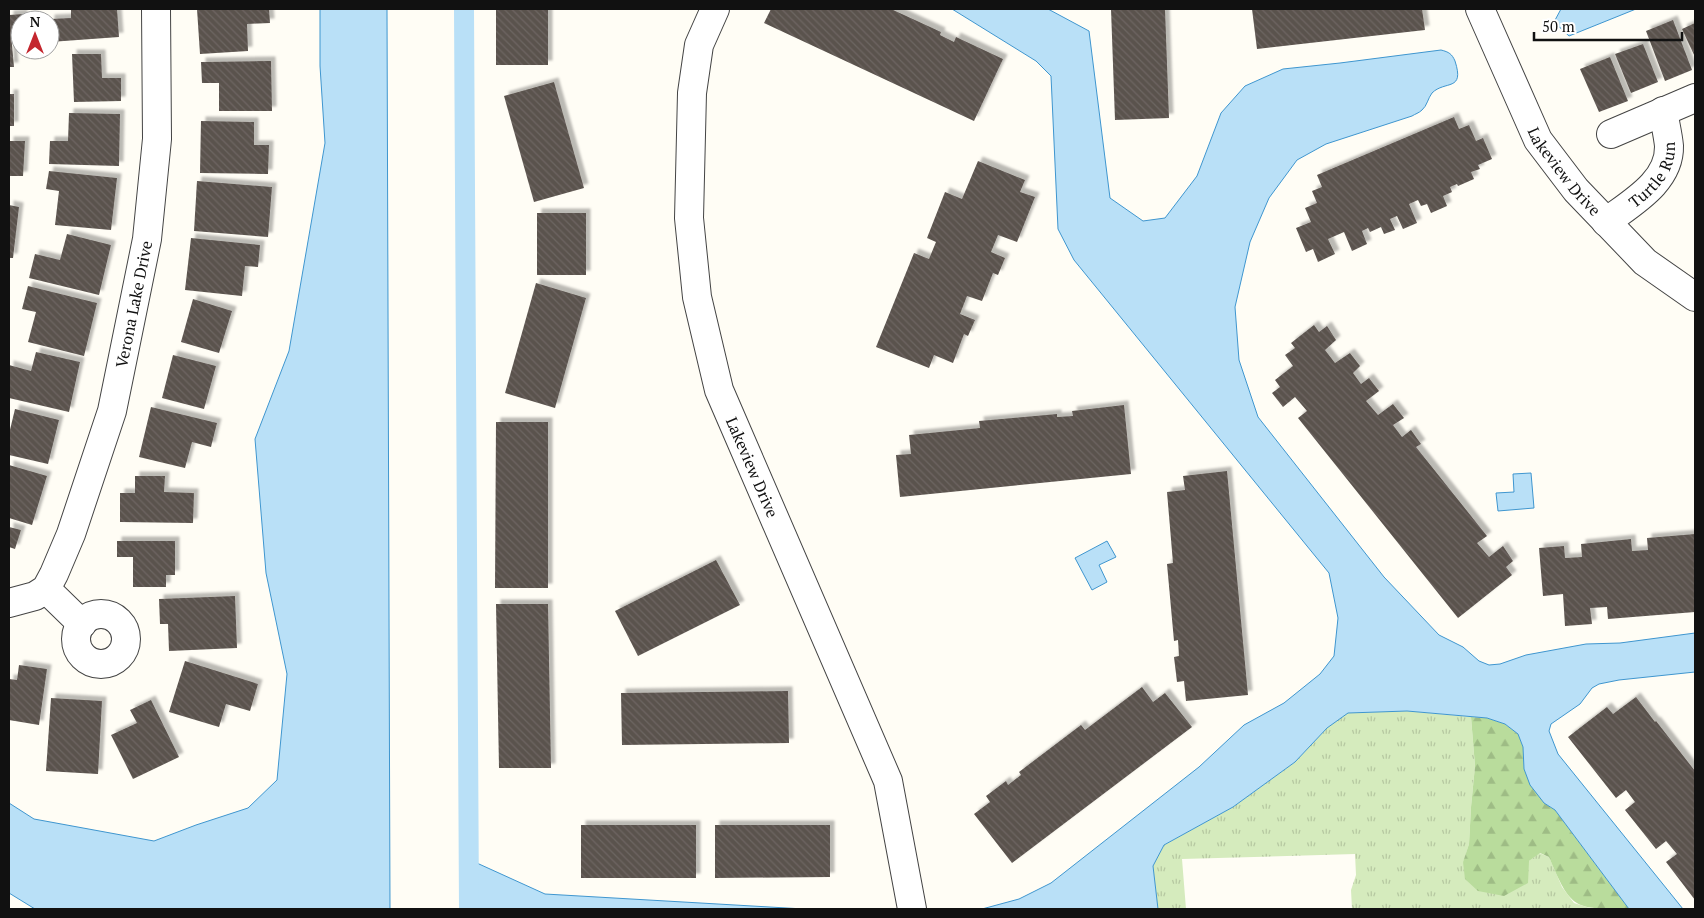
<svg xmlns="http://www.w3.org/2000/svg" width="1704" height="918" font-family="'PT Serif',serif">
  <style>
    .grass { fill: url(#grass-tufts) }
    .forest { fill: url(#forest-firs) }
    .water { fill: #b9e0f7; stroke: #3f96cf }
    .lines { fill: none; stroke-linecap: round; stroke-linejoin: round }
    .canal { stroke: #b9e0f7; stroke-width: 20 }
    .building { fill: url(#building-back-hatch); filter: url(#shadow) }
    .minor-casing { stroke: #444; stroke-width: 30 }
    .minor { stroke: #fff; stroke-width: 28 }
    .labels { text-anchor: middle; stroke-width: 5; stroke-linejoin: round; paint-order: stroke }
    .street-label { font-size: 16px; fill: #111; stroke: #fff }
  </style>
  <defs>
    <pattern id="grass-tufts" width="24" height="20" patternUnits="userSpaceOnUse" patternTransform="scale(1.25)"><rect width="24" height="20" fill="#d5ebbd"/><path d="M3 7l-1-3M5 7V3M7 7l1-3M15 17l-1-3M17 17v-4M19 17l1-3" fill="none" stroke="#b6c8a1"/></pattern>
    <pattern id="forest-firs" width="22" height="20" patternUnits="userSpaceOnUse" patternTransform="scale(1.25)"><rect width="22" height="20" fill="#b9dc9c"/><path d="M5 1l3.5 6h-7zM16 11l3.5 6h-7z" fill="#9ebc85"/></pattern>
    <pattern id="building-back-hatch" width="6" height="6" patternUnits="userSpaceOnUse" patternTransform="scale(1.25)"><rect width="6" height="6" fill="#5a524d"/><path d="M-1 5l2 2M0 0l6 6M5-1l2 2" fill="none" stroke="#6d6662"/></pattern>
    <filter id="shadow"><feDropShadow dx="4.5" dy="-4.5" stdDeviation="1" flood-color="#0004"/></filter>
  </defs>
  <rect width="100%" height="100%" fill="#fffdf5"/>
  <!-- grass -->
  <polygon class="grass" points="1407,711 1471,717 1475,766 1471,807 1469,844 1463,863 1529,861 1539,853 1549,857 1562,887 1574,903 1593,909 1352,909 1351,890 1356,875 1355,854 1182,859 1186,909 1158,909 1153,866 1164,845 1233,807 1295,762 1327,728 1347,713"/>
  <!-- forest -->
  <path class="forest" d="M 1471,717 L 1487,718 L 1505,724 L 1518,734 L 1523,747 L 1524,769 L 1544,803 L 1555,810 L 1629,909 C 1573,909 1571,909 1549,857 L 1540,853 L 1529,861 L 1528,883 L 1504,896 L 1478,891 L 1465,879 L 1463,862 L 1469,844 L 1471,807 L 1475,766 Z"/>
  <!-- water -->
  <g class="water">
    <polygon points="320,9 387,9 390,909 35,909 9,893 9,803 34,819 154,841 196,825 248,808 277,780 287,674 266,573 255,439 289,351 325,143 320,66"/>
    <path d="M 952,9 L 1048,9 L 1089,31 L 1110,198 L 1143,221 L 1165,218 L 1197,176 L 1221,113 L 1245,86 L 1283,69 L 1340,63 L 1441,50 C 1449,52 1452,54 1455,61 C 1465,92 1445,80 1432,93 C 1428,98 1427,106 1422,110 C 1419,113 1415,114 1412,116 L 1326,144 L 1297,160 L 1269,198 L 1250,242 L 1235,307 L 1239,360 L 1258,417 L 1384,577 L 1439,635 L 1463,647 L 1479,661 L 1489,665 L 1500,664 L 1526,655 L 1586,644 L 1620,643 L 1695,633 L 1695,672 L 1619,680 L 1599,684 L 1592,688 L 1580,704 L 1551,724 L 1549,731 L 1558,754 L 1683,909 L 1629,909 L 1555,810 L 1544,803 L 1530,785 L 1524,769 L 1523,747 L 1518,734 L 1505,724 L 1487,718 L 1407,711 L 1348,713 L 1327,728 L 1295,762 L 1233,807 L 1164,845 L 1153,866 L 1158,909 L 982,909 L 1019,899 L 1051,883 L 1199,767 L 1244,725 L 1284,703 L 1320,674 L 1334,656 L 1338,618 L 1329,573 L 1074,260 L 1058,229 L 1051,76 L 1036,61 Z"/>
    <polygon points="1561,9 1636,9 1569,36 1554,22"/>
    <polygon points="1531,473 1534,508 1498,511 1496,493 1514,492 1513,474"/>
    <polygon points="1107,541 1116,557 1099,565 1107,582 1092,590 1075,558"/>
    <polygon points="468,859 545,894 804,909 469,909"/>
  </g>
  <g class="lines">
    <!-- canal -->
    <polyline class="canal" points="464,9 469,909"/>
  </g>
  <!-- building -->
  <g class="building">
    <polygon points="71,9 117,9 119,37 50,42 50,19 71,18"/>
    <polygon points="197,9 269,9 270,23 247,24 248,51 200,54"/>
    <rect x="496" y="9" width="52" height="56"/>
    <polygon points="771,9 891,9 941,32 940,35 954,42 956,37 1003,59 974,121 764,23"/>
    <polygon points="1111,9 1165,9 1169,118 1115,120"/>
    <polygon points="1252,9 1422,9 1425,30 1257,49"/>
    <polygon points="23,14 23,20 20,20 20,34 11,34 14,67 9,67 9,15"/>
    <polygon points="1673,20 1692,70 1665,81 1646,31"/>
    <polygon points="1695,23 1695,57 1682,29"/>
    <polygon points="1643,44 1658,82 1631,93 1615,54"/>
    <polygon points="72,54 101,54 102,78 121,78 121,101 74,102"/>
    <polygon points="1610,57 1628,101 1599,112 1580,69"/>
    <polygon points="271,61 272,111 219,111 219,83 202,83 201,62"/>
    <polygon points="554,82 584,188 534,202 504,96"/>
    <rect x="9" y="94" width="5" height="32"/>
    <polygon points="69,113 120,114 119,166 49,164 50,141 68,141"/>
    <polygon points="1454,117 1459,129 1469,125 1476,141 1483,138 1492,159 1478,165 1480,169 1471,172 1474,179 1458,186 1457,184 1450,187 1452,192 1443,196 1447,206 1431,213 1427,204 1421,206 1418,200 1409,204 1417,223 1403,229 1397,216 1390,219 1395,230 1384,234 1381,227 1370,232 1368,228 1362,231 1367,244 1352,251 1344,232 1328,239 1335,254 1318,262 1313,249 1306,252 1296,228 1311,222 1305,208 1317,203 1312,191 1322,187 1317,175"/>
    <polygon points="201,121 254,122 254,145 269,145 268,174 200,173"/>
    <polygon points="9,141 25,141 23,176 9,176"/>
    <polygon points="978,161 1025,180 1020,192 1035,197 1017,242 998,235 991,252 1005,258 998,275 993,273 982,301 967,296 960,314 975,320 968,336 964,334 953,363 934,355 929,368 876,347 914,253 929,259 936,242 927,238 945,192 962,199"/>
    <polygon points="49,171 117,178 111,230 55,225 59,191 46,189"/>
    <polygon points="197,181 272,187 268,237 194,231"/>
    <polygon points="9,205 19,207 13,258 9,258"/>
    <rect x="537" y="213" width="49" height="62"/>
    <polygon points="67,234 111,245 99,295 29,278 35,254 60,260"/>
    <polygon points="191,238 260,245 258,267 245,266 242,296 185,290"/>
    <polygon points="536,283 586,298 555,408 505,393"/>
    <polygon points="28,286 97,303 84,356 28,342 36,312 22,309"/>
    <polygon points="193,299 232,311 219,353 181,342"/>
    <polygon points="1314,325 1319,332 1327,326 1336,340 1325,350 1335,363 1350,353 1360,366 1353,373 1361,384 1369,378 1379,391 1366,401 1378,415 1393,404 1404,418 1393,425 1402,437 1411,430 1421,444 1416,447 1487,536 1477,543 1489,557 1503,546 1513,561 1506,567 1512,575 1458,618 1298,418 1307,411 1295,397 1283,407 1272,393 1280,387 1275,380 1293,366 1285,355 1295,348 1291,343"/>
    <polygon points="36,352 80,362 69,412 9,398 9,365 31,371"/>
    <polygon points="173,355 216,366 204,409 162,398"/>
    <polygon points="1124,405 1131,474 900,497 896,455 911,454 909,435 980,428 979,421 1057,414 1057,417 1073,416 1072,411"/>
    <polygon points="151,407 217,423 211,447 192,442 185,468 139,457"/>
    <polygon points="15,409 59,420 48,464 9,455 9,434"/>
    <polygon points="496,422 548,422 548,588 495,588"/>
    <polygon points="9,465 47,476 32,525 9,518"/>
    <polygon points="1227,471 1248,695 1186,701 1184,681 1177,682 1174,657 1179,656 1178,640 1174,641 1167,564 1173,563 1167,492 1185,490 1183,476"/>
    <polygon points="135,476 165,476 164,492 194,493 193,523 120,522 120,493 135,493"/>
    <polygon points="9,527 21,530 15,549 9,547"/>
    <polygon points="1695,534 1695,612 1608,619 1607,607 1590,608 1592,624 1565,626 1563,594 1543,596 1539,548 1564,546 1565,558 1582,557 1581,544 1631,539 1632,551 1648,550 1647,538"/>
    <polygon points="117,541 175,541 175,575 166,575 166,587 133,587 133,557 117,557"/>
    <polygon points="716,560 740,605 638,656 615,611"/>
    <polygon points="235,596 237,648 169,651 168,624 160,624 159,599"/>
    <polygon points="496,604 548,604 551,768 499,768"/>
    <polygon points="185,661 258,684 250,711 226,704 219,727 169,712"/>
    <polygon points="19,665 47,669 39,725 9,720 9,679 17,680"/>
    <polygon points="1142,687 1153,702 1165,693 1192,727 1012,863 974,814 990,802 986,796 1006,781 1008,785 1021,775 1019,772 1081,725 1085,730"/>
    <polygon points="788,691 789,743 622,745 621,693"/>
    <polygon points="1636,697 1655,722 1656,721 1695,771 1695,900 1666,862 1677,854 1666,841 1656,849 1625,810 1635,802 1626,790 1616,798 1568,737 1607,707 1613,714"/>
    <polygon points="51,698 102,701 98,774 46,771"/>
    <polygon points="151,700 179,757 133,779 111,735 137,723 130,710"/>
    <rect x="581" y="825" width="115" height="53"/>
    <polygon points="715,825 830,825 830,877 715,878"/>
  </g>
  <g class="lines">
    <!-- minor casing -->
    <g class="minor-casing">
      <g id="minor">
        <path id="s1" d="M 715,9 L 699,45 L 692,93 L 689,218 L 697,297 L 719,390 L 888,781 L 912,909"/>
        <path id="s2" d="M 1480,9 L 1538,140 L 1576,190 L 1645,262 L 1695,297"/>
        <polyline points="1611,134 1695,98"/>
        <path id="s3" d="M 1606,222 C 1631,203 1670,182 1669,146 C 1668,135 1665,123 1663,111"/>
        <polyline points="46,589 82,624"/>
        <path id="s4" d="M 9,603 L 35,596 L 46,589 L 54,574 L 71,534 L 112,411 L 147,239 L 157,139 L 156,9"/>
        <circle cx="101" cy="639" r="25"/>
      </g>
    </g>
    <!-- minor -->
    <use href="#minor" class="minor"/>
  </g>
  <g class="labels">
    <!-- street labels -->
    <g class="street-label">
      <text dy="6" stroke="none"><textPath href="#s2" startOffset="184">Lakeview Drive</textPath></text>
      <text dy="6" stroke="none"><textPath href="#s3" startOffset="69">Turtle Run</textPath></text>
      <text dy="6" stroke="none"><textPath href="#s4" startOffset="339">Verona Lake Drive</textPath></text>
      <text dy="6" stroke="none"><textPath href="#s1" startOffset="472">Lakeview Drive</textPath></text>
    </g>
  </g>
  <!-- border -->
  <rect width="1704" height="918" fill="none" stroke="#111111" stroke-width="20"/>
  <!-- north arrow -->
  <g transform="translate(35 35)"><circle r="24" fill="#ffffff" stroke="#a0a0a0"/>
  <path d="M0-4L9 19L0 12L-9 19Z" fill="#c4262e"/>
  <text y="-8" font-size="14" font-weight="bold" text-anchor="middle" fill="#111111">N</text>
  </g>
  <!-- scale -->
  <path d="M1534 32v8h148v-8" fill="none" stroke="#111111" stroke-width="2.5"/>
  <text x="1542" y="32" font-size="15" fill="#111111" stroke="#ffffff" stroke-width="4" paint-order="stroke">50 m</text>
</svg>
